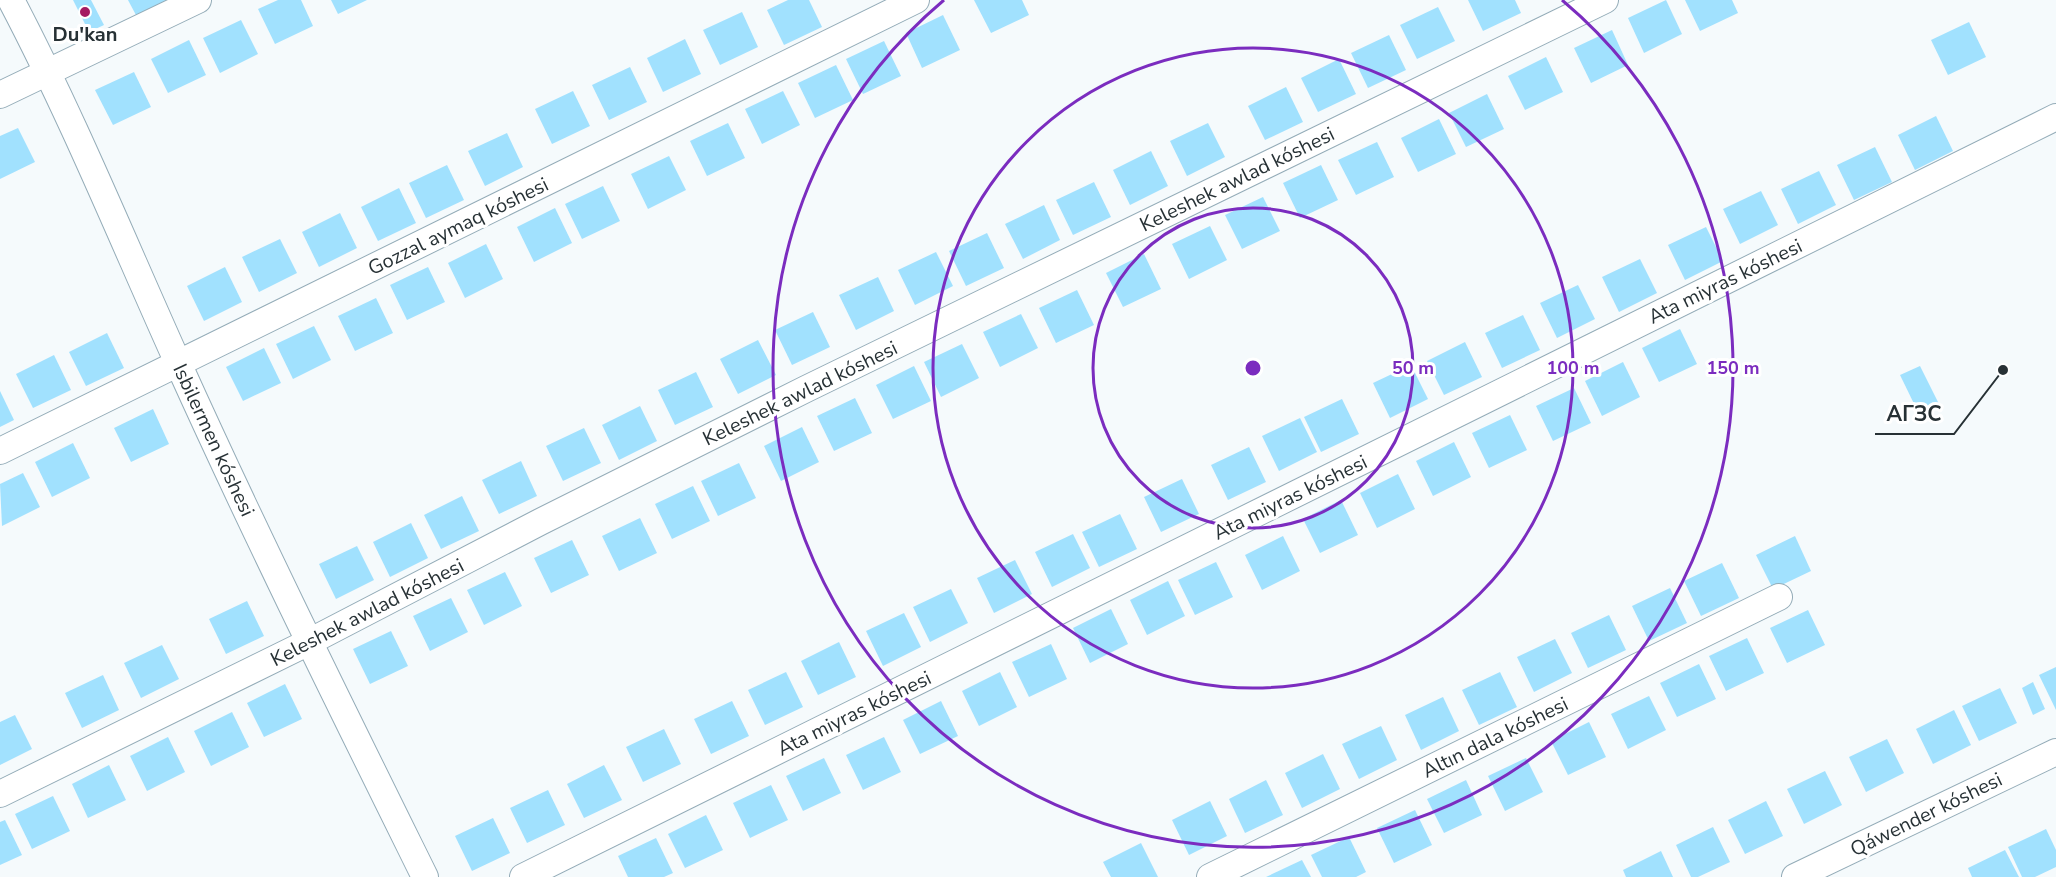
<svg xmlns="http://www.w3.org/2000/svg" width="2056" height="877" font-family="'Nunito Sans',sans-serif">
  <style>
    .building { fill: #a1e1fe }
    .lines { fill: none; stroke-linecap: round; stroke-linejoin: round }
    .minor-casing { stroke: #94acb8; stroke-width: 28 }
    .minor { stroke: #fff; stroke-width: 26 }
    .ring { fill: none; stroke: #7b2cbf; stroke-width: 3 }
    .poi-dot { fill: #a41a62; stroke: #fff; stroke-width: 2 }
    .labels { text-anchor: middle; stroke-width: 6; stroke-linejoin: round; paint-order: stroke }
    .poi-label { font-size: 20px; font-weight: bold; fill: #273135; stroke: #fff }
    .street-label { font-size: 20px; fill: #273135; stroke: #fff }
    .centre { fill: #7b2cbf; stroke: #fff; stroke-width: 3 }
    .ring-label { font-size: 18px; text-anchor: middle; font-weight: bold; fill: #7b2cbf; stroke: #fff; stroke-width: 6; stroke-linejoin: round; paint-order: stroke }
    .leader { fill: none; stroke: #273135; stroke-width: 2 }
    .callout-dot { fill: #273135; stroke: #fff; stroke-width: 2 }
    .callout-label { font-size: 21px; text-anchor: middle; font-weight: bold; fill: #273135; stroke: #fff; stroke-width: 6; stroke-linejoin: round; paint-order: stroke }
  </style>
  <rect width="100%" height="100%" fill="#f5fafc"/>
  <!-- building -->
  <g class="building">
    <polygon points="73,0 91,0 104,25 89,32"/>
    <polygon points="128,0 171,0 137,17"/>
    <polygon points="278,0 301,0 313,26 275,44 258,9"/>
    <polygon points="331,0 367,0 338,14"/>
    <polygon points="788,0 809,0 822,27 784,45 767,10"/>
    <polygon points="974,0 1022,0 1029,15 991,33"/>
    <polygon points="1468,0 1515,0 1521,13 1483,31"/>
    <polygon points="1666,0 1682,34 1644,53 1628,18"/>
    <polygon points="1685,0 1732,0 1738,13 1700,31"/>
    <polygon points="1438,7 1455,41 1417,59 1400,25"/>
    <polygon points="742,12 758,47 720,65 703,30"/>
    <polygon points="943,15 960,50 922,68 906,33"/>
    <polygon points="241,20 258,54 220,73 203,38"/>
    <polygon points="1969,22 1986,57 1948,75 1931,40"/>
    <polygon points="1612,30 1628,65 1591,83 1574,48"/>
    <polygon points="1389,35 1406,70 1368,88 1351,53"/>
    <polygon points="685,39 701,74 663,92 647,58"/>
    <polygon points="189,40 206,75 168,93 151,59"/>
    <polygon points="884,41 901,76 863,94 846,59"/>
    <polygon points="1546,57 1563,92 1525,110 1508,76"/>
    <polygon points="1339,59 1356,94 1318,112 1301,78"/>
    <polygon points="836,65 853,100 815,118 798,83"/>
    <polygon points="630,67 647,102 609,120 592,85"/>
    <polygon points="134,72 151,107 113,125 95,90"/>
    <polygon points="1286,87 1303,122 1265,140 1248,106"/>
    <polygon points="573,91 590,126 552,144 535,109"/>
    <polygon points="783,91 800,125 762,144 745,109"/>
    <polygon points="1487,94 1504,129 1466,147 1449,113"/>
    <polygon points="1936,116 1953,151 1915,170 1898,135"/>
    <polygon points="1439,119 1456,154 1418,172 1401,138"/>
    <polygon points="728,123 745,158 707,176 690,141"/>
    <polygon points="1208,123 1225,157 1187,176 1170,141"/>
    <polygon points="18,128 35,162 0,179 0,136"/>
    <polygon points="507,133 523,167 485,186 468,151"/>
    <polygon points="1377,142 1394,177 1356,195 1338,160"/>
    <polygon points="1875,147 1892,182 1854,200 1837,165"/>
    <polygon points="1151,151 1168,186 1130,205 1113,170"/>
    <polygon points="669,156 686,190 648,209 631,174"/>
    <polygon points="447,165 464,200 426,218 409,183"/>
    <polygon points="1321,165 1338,200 1300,218 1283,183"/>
    <polygon points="1819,171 1836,205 1798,224 1781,189"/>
    <polygon points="1094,182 1111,217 1073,235 1056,200"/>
    <polygon points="603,186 620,221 582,239 565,204"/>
    <polygon points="399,188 416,223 378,241 361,207"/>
    <polygon points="1761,191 1778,225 1740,244 1723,209"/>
    <polygon points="1263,197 1280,231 1242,249 1225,215"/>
    <polygon points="1044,205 1060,240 1023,259 1005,224"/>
    <polygon points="555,208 572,243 534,262 517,227"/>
    <polygon points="340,213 357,248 319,267 302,232"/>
    <polygon points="1210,226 1227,260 1189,279 1172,244"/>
    <polygon points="1706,227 1723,261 1685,280 1668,245"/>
    <polygon points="987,233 1004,268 966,286 949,251"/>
    <polygon points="280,239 297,273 259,292 242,257"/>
    <polygon points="486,244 503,279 465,298 448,263"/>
    <polygon points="936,252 953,286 915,305 898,270"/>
    <polygon points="1144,254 1161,289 1123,307 1106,273"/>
    <polygon points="1640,259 1657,293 1619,312 1602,277"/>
    <polygon points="225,267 242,302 204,321 187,286"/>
    <polygon points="428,267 445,302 407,320 390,285"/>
    <polygon points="878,277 894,311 856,330 839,295"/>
    <polygon points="1578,285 1595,319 1557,338 1540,303"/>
    <polygon points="1077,290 1094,325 1056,343 1039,308"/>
    <polygon points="376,298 393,333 355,351 338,316"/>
    <polygon points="813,312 830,347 792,365 775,330"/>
    <polygon points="1021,314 1038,348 1000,367 983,332"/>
    <polygon points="1523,315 1540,350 1502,368 1485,333"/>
    <polygon points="314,326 331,360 293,379 276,344"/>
    <polygon points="1680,329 1697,364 1659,382 1642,348"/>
    <polygon points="107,333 124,368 86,386 69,352"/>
    <polygon points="758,340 776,375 738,394 720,359"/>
    <polygon points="1465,342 1482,377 1444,395 1427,361"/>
    <polygon points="962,344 979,378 941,397 924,362"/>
    <polygon points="264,348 281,383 243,401 226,367"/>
    <polygon points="54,355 71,390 33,408 16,374"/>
    <polygon points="1623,362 1640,397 1602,416 1585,381"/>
    <polygon points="1411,365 1428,399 1390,418 1373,383"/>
    <polygon points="914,366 931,401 893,419 876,385"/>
    <polygon points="1920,366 1939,404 1919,414 1900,375"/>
    <polygon points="696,372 713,407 675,425 658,390"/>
    <polygon points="1574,388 1591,423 1553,441 1536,406"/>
    <polygon points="0,391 14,420 0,427"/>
    <polygon points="855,398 872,433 834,451 817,416"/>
    <polygon points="1342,399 1359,434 1321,452 1304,417"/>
    <polygon points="640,406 657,441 619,460 602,425"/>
    <polygon points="153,409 169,444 131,462 114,428"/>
    <polygon points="1510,415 1527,450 1489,468 1472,433"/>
    <polygon points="1300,418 1317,452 1279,471 1262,436"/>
    <polygon points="802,427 819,462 781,481 764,446"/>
    <polygon points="584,428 601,463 563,481 546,446"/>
    <polygon points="1454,442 1471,477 1433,496 1416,461"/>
    <polygon points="73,443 90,478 52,497 35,462"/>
    <polygon points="1249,447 1266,482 1228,500 1211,465"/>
    <polygon points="521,461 537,496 499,514 482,480"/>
    <polygon points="739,463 756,498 718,516 701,481"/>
    <polygon points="23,473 40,507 2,526 0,484"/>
    <polygon points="1398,474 1415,509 1377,528 1360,493"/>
    <polygon points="1182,479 1199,514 1161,532 1144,497"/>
    <polygon points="693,486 710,521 672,539 655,504"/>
    <polygon points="462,496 479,531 441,549 424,515"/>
    <polygon points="1341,500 1358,535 1320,553 1303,519"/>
    <polygon points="1120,514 1137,549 1099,567 1082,532"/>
    <polygon points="640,518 657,553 619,571 602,536"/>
    <polygon points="411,523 428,558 390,577 373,542"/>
    <polygon points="1073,534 1090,568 1052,587 1035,552"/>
    <polygon points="1283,536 1300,571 1262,590 1245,555"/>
    <polygon points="1795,536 1811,571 1773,589 1756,555"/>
    <polygon points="572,540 589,575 551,593 534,558"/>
    <polygon points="357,546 374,580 336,599 319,564"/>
    <polygon points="1015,560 1032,594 994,613 977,578"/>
    <polygon points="1216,562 1233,597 1195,615 1178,580"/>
    <polygon points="1722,563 1739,598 1701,616 1684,581"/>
    <polygon points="505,572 522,606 484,625 467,590"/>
    <polygon points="1168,581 1185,616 1147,635 1130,600"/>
    <polygon points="1670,588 1687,623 1649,641 1632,606"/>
    <polygon points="951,589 968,623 930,642 913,607"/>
    <polygon points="451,598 468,632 430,651 413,616"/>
    <polygon points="247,601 264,636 226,654 209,619"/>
    <polygon points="1111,609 1128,644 1090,663 1073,628"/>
    <polygon points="1808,610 1825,645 1787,663 1770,628"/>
    <polygon points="904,613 921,647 883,666 866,631"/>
    <polygon points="1609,615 1626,650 1588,668 1571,633"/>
    <polygon points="391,631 408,666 370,684 353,649"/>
    <polygon points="1747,638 1764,673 1726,691 1709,656"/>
    <polygon points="1555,639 1572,673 1534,692 1517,657"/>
    <polygon points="839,642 856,677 818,695 801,661"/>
    <polygon points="1051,644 1067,679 1029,697 1012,662"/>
    <polygon points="162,645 179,679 141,698 124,663"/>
    <polygon points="1699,664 1716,699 1677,717 1660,683"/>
    <polygon points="2056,667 2056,710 2039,675"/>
    <polygon points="786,672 803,707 765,725 748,690"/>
    <polygon points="1000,672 1017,707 979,726 962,691"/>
    <polygon points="1500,672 1517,707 1479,725 1462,690"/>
    <polygon points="103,675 119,710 82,728 65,693"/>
    <polygon points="2033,682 2045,709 2033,715 2022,688"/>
    <polygon points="285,684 302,719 264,737 247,703"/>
    <polygon points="2000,688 2017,723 1979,741 1962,706"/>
    <polygon points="1649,696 1666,730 1628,749 1611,714"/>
    <polygon points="1443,697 1459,731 1421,750 1405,715"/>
    <polygon points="732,701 749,736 711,754 694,719"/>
    <polygon points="941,701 958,736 920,754 903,720"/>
    <polygon points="1954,710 1971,745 1933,764 1916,729"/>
    <polygon points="232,712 249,747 211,766 194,731"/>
    <polygon points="15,715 32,749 0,765 0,722"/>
    <polygon points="1589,722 1606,757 1568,775 1551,741"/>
    <polygon points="1381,726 1397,760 1359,779 1342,744"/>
    <polygon points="664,729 681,764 643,782 626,747"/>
    <polygon points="168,737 185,772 147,791 130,756"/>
    <polygon points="884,737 901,772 863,790 846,755"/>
    <polygon points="1887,739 1904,773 1866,792 1849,757"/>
    <polygon points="1323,754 1340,789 1302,808 1285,773"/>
    <polygon points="824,758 841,793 803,811 786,776"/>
    <polygon points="1526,758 1543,792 1505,811 1488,776"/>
    <polygon points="109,765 126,800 88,818 72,784"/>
    <polygon points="604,765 622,800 584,818 567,784"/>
    <polygon points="1825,771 1842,805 1804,824 1787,789"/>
    <polygon points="1266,780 1283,815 1245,833 1229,799"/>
    <polygon points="1466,780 1482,815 1444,833 1427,799"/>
    <polygon points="771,785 788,820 750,838 733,803"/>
    <polygon points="548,790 565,825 527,843 510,808"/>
    <polygon points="53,796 70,831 32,849 15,814"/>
    <polygon points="1210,801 1227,836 1189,855 1172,820"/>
    <polygon points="1766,801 1783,836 1745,854 1728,820"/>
    <polygon points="1415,810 1432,845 1394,863 1377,828"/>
    <polygon points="706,815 723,850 685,868 668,834"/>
    <polygon points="493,818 510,853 472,871 455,836"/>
    <polygon points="5,820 22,855 0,865 0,822"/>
    <polygon points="1713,827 1730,862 1698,877 1691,877 1676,845"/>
    <polygon points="2046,829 2056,850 2056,867 2035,877 2022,877 2008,847"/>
    <polygon points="1349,837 1366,872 1356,877 1322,877 1311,855"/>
    <polygon points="656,838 673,873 664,877 628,877 618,856"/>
    <polygon points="1141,843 1158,877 1111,877 1103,862"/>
    <polygon points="2005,850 2019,877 1972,877 1968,868"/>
    <polygon points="1661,851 1673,877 1626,877 1623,870"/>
    <polygon points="1302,860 1311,877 1266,877"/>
  </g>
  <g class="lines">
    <!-- minor casing -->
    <g class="minor-casing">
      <g id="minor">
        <path d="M 11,0 C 73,118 123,241 178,363 C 256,536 341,707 425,877"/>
        <polyline points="0,95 198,0"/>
        <polyline points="0,451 916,0"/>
        <polyline points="0,794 309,642 540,522 806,389 1605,0"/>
        <polyline points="523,877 2056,117"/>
        <polyline points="1210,877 1779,597"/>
        <polyline points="1795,877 2056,752"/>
      </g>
    </g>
    <!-- minor -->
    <use href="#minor" class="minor"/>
  </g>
  <!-- distance rings -->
  <g class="ring">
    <circle cx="1253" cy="368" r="160"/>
    <circle cx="1253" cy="368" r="320"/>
    <path d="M1562 0A480 480 0 1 1 944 0"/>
  </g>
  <!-- markers -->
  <circle class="poi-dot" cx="85" cy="12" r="6"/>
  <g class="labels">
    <!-- poi labels -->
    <g class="poi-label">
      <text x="85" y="41">Du'kan</text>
    </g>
    <!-- street labels -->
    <g class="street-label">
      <text transform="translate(1237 179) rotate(-26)" y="7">Keleshek awlad kóshesi</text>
      <text transform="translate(458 226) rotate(-26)" y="7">Gozzal aymaq kóshesi</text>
      <text transform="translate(1725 281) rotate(-26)" y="7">Ata miyras kóshesi</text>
      <text transform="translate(800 393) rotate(-26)" y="7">Keleshek awlad kóshesi</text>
      <text transform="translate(214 440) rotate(65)" y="7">Isbilermen kóshesi</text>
      <text transform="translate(1290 497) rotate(-26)" y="7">Ata miyras kóshesi</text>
      <text transform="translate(367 612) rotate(-27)" y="7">Keleshek awlad kóshesi</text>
      <text transform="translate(854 713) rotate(-26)" y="7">Ata miyras kóshesi</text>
      <text transform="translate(1495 737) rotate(-26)" y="7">Altın dala kóshesi</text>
      <text transform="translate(1926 814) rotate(-26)" y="7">Qáwender kóshesi</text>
    </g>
  </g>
  <circle cx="1253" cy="368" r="9" class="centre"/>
  <g class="ring-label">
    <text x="1413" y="374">50 m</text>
    <text x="1573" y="374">100 m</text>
    <text x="1733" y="374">150 m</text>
  </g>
  <!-- callouts -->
  <path class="leader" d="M2003 370L1954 434H1875"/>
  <circle class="callout-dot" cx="2003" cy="370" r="6"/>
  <g class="callout-label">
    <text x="1914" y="421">АГЗС</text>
  </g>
</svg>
